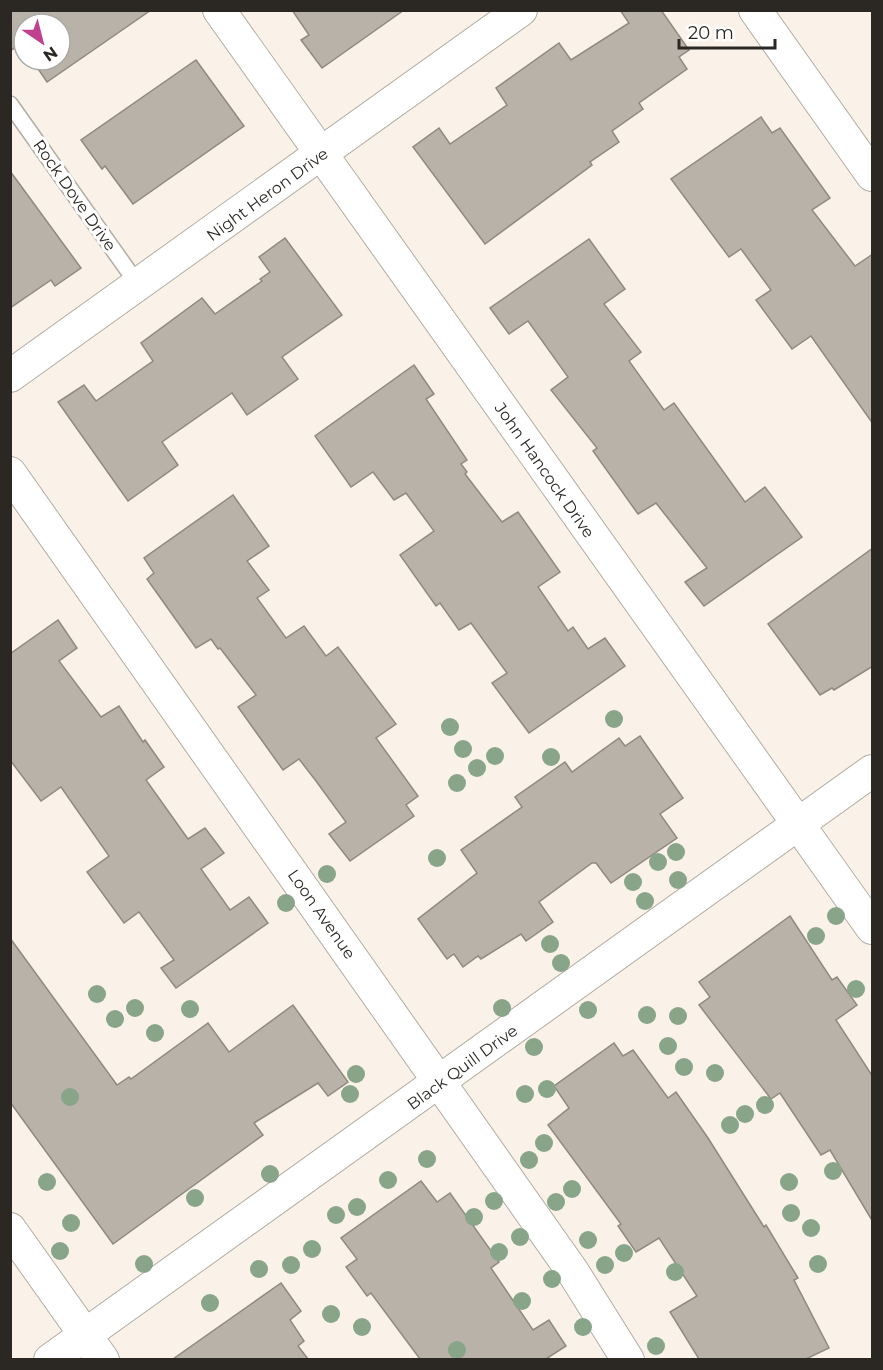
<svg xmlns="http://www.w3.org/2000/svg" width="883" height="1370" font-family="Montserrat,sans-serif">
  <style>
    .building { fill: #b9b2a9; stroke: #908980; stroke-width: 1.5 }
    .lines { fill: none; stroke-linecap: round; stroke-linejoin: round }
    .lane-casing { stroke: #b3aca3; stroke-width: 18 }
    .street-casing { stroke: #b3aca3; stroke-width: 34 }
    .lane { stroke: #fff; stroke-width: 15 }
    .street { stroke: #fff; stroke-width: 32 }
    .tree { fill: #88a489 }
    .labels { text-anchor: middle; stroke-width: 6; stroke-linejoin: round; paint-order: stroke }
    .street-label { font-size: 16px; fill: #2b2824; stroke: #fff }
  </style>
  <rect width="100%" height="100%" fill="#faf2e9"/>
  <!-- building -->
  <g class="building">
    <polygon points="10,10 151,10 47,82 32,60 60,60 60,24 24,24 24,49 21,44 10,51"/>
    <polygon points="292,10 404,10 322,68 301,40 309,35"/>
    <polygon points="620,10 661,10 689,50 679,57 687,69 639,103 643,109 612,131 619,142 590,162 592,165 485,244 413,147 439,128 450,144 507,105 496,88 559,43 571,60 629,23"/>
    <polygon points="196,60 244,126 133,204 105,166 102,169 81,140"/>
    <polygon points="761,117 772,133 780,128 830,198 812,210 855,266 873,254 873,424 811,336 792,349 756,300 771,290 741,249 729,257 671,179"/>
    <polygon points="10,171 81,268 55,286 51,280 10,308"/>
    <polygon points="285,238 342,315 282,357 298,379 247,415 232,393 162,442 178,465 128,501 58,402 84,385 96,401 153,361 141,343 202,298 215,314 262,281 260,279 270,272 259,257"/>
    <polygon points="589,239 625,289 604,304 641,352 629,361 664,410 674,403 745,502 765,487 802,537 704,606 685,582 707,568 656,503 638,514 593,451 597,448 551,390 568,377 528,321 509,334 490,308"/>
    <polygon points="414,365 434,394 426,399 467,460 461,464 467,472 465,474 502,522 518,512 560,572 538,587 568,631 573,627 588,649 605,638 625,666 529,733 492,683 507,673 471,623 459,630 440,603 436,606 400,555 434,531 406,493 394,500 373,472 351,487 315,436"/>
    <polygon points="233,495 269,546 247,561 269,590 257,598 286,638 304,626 326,656 338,647 396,724 376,738 418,796 406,805 414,816 350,861 329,834 346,822 316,781 299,759 283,770 238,707 256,695 220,648 218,649 211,639 196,648 147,579 154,573 144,558"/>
    <polygon points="873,548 873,666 834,690 832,688 820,695 768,624"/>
    <polygon points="58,620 77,648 59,661 101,717 119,706 143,742 145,740 164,767 146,780 188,839 205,828 224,853 201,869 230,910 249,897 268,923 176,988 161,968 174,960 139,912 124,923 87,872 109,856 61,787 41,801 10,760 10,654"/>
    <polygon points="640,736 683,798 660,814 677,838 611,883 596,863 592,863 539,902 553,922 526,941 521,934 481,959 478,956 463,967 454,954 447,959 418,919 477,873 461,850 522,807 515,797 565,762 572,772 619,738 625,746"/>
    <polygon points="790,916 832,980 837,977 857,1005 836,1020 873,1077 873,1222 830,1150 821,1155 780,1093 771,1099 699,1005 710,997 699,982"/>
    <polygon points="10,938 117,1085 129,1077 131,1079 208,1023 229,1052 293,1005 348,1082 328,1096 318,1083 254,1123 263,1135 113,1244 10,1102"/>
    <polygon points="614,1043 623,1056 633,1050 668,1098 676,1092 708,1138 764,1227 766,1225 798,1278 794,1280 829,1348 806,1359 699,1359 670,1312 697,1296 659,1238 636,1252 618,1226 621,1224 548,1125 569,1108 554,1086"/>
    <polygon points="421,1181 437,1202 450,1193 499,1262 491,1268 533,1330 549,1320 566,1346 546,1359 420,1359 371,1293 367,1296 346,1267 357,1259 341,1238"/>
    <polygon points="281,1283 301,1311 290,1320 304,1341 298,1346 308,1359 173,1359"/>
  </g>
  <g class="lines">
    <!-- lane casing -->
    <g class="lane-casing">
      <polyline id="lane" points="10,104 139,286"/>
    </g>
    <!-- street casing -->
    <g class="street-casing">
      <g id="street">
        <polyline points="219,10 872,928"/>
        <polyline points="755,10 872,175"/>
        <polyline points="10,376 521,10"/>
        <polyline points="10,473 573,1272 628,1360"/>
        <polyline points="10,1229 103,1360"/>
        <polyline points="50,1360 872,771"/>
      </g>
    </g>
    <!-- lane -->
    <use href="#lane" class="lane"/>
    <!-- street -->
    <use href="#street" class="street"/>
  </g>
  <!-- trees -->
  <g class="tree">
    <circle cx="614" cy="719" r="9"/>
    <circle cx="450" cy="727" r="9"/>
    <circle cx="463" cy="749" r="9"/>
    <circle cx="495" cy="756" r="9"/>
    <circle cx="551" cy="757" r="9"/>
    <circle cx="477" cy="768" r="9"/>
    <circle cx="457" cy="783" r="9"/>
    <circle cx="676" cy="852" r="9"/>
    <circle cx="437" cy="858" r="9"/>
    <circle cx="658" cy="862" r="9"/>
    <circle cx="327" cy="874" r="9"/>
    <circle cx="678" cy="880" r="9"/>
    <circle cx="633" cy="882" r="9"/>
    <circle cx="645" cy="901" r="9"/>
    <circle cx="286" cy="903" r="9"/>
    <circle cx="836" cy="916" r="9"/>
    <circle cx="816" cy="936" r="9"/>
    <circle cx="550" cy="944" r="9"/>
    <circle cx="561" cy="963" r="9"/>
    <circle cx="856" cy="989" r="9"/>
    <circle cx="97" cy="994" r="9"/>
    <circle cx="135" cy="1008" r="9"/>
    <circle cx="502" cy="1008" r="9"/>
    <circle cx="190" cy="1009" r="9"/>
    <circle cx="588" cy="1010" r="9"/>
    <circle cx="647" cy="1015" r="9"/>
    <circle cx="678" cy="1016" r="9"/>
    <circle cx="115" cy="1019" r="9"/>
    <circle cx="155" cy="1033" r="9"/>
    <circle cx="668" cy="1046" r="9"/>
    <circle cx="534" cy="1047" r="9"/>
    <circle cx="684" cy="1067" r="9"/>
    <circle cx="715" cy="1073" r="9"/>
    <circle cx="356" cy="1074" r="9"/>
    <circle cx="547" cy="1089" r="9"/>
    <circle cx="350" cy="1094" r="9"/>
    <circle cx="525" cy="1094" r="9"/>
    <circle cx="70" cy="1097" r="9"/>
    <circle cx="765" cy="1105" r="9"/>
    <circle cx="745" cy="1114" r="9"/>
    <circle cx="730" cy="1125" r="9"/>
    <circle cx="544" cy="1143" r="9"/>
    <circle cx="427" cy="1159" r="9"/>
    <circle cx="529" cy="1160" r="9"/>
    <circle cx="833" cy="1171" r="9"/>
    <circle cx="270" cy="1174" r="9"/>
    <circle cx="388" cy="1180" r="9"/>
    <circle cx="47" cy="1182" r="9"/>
    <circle cx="789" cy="1182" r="9"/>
    <circle cx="572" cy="1189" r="9"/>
    <circle cx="195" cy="1198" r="9"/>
    <circle cx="494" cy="1201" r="9"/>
    <circle cx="556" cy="1202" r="9"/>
    <circle cx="357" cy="1207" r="9"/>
    <circle cx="791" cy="1213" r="9"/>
    <circle cx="336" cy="1215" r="9"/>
    <circle cx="474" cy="1217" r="9"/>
    <circle cx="71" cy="1223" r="9"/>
    <circle cx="811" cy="1228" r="9"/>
    <circle cx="520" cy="1237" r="9"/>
    <circle cx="588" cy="1240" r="9"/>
    <circle cx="312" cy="1249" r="9"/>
    <circle cx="60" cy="1251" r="9"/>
    <circle cx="499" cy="1252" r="9"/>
    <circle cx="624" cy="1253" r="9"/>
    <circle cx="144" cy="1264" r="9"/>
    <circle cx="818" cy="1264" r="9"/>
    <circle cx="291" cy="1265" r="9"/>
    <circle cx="605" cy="1265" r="9"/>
    <circle cx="259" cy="1269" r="9"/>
    <circle cx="675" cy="1272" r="9"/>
    <circle cx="552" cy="1279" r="9"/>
    <circle cx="522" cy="1301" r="9"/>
    <circle cx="210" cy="1303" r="9"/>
    <circle cx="331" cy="1314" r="9"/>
    <circle cx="362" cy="1327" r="9"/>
    <circle cx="583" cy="1327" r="9"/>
    <circle cx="656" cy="1346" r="9"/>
    <circle cx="457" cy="1350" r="9"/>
  </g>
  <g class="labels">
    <!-- street labels -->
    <g class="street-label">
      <text transform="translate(267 194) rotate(-36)" y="6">Night Heron Drive</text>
      <text transform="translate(75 195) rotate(55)" y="6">Rock Dove Drive</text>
      <text transform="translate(545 470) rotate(55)" y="6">John Hancock Drive</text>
      <text transform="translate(322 914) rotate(55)" y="6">Loon Avenue</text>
      <text transform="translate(462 1067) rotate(-36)" y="6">Black Quill Drive</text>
    </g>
  </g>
  <!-- border -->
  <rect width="883" height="1370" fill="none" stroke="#2b2824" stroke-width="24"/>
  <!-- north arrow -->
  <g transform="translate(42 42) rotate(145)"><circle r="28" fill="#ffffff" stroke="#aaa9a7" stroke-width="1.5"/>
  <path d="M0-4.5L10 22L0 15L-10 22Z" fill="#c0428f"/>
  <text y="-9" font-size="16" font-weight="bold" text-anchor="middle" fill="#2b2824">N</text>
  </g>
  <!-- scale -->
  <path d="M679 39v9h96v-9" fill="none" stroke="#2b2824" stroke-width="3"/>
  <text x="688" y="39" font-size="18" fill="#2b2824" stroke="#ffffff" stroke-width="4.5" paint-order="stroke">20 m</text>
</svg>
